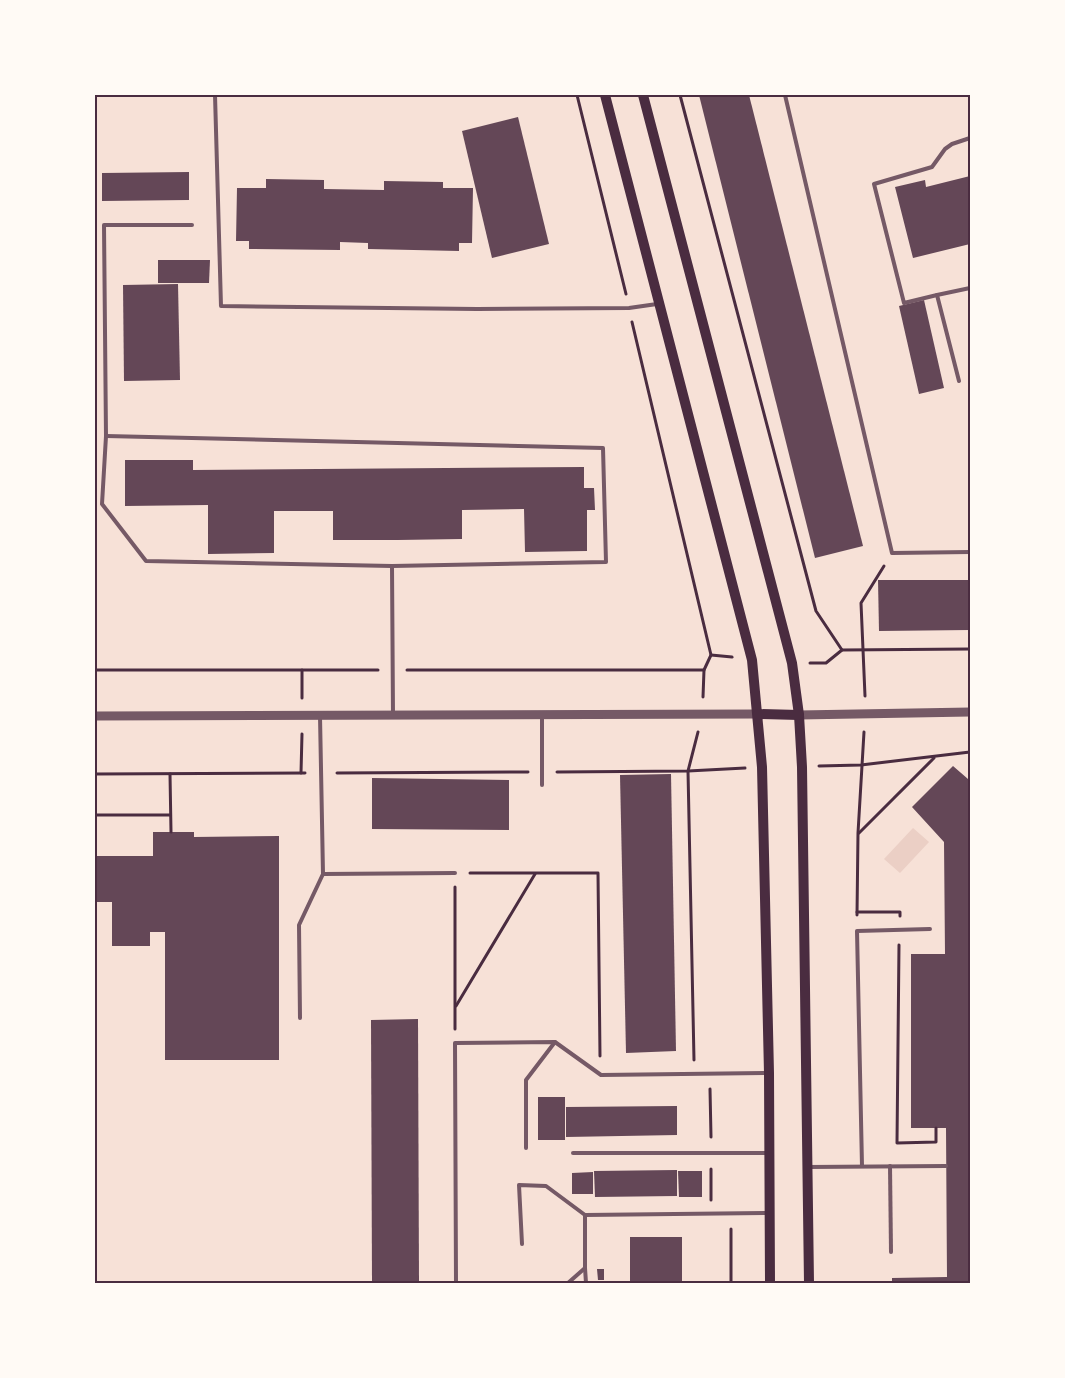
<svg xmlns="http://www.w3.org/2000/svg" width="1065" height="1378" font-family="'PT Sans Narrow',sans-serif">
  <style>
    .green { fill: #ebcfc5 }
    .building { fill: #644757 }
    .lines { fill: none; stroke-linecap: round; stroke-linejoin: round }
    .path { stroke: #4a2c40; stroke-width: 3 }
    .service { stroke: #755966; stroke-width: 4 }
    .tertiary { stroke: #755966; stroke-width: 9 }
    .secondary { stroke: #4a2c40; stroke-width: 10 }
    .neatline { fill: none; stroke: #4a2c40; stroke-width: 2 }
  </style>
  <rect width="100%" height="100%" fill="#f7e1d7"/>
  <!-- green -->
  <polygon class="green" points="913,828 929,842 900,873 884,859"/>
  <!-- building -->
  <g class="building">
    <polygon points="699,95 749,95 863,546 815,558"/>
    <polygon points="518,117 549,244 492,258 462,131"/>
    <polygon points="189,172 189,200 102,201 102,173"/>
    <polygon points="970,176 970,244 913,258 895,187 925,180 926,187"/>
    <polygon points="266,179 324,180 324,189 384,190 384,181 443,182 443,188 473,188 472,243 459,243 459,251 368,249 368,243 340,242 340,250 249,249 249,241 236,241 237,188 266,188"/>
    <polygon points="158,260 210,260 209,283 158,283"/>
    <polygon points="178,284 180,380 124,381 123,285"/>
    <polygon points="924,300 944,388 919,394 899,306"/>
    <polygon points="125,460 193,460 193,470 584,467 584,488 594,488 595,510 587,510 587,551 525,552 524,509 462,510 462,539 398,540 333,540 333,511 274,511 274,553 208,554 208,505 125,506"/>
    <polygon points="878,580 970,580 970,630 879,631"/>
    <polygon points="953,766 968,779 970,780 970,1283 892,1283 892,1278 947,1277 946,1128 911,1128 911,954 945,954 944,842 912,807"/>
    <polygon points="671,774 676,1051 626,1053 620,775"/>
    <polygon points="372,778 509,780 509,830 372,829"/>
    <polygon points="153,832 194,832 194,837 279,836 279,1060 165,1060 165,932 150,932 150,946 112,946 112,902 95,902 95,856 153,856"/>
    <polygon points="418,1019 419,1283 372,1283 371,1020"/>
    <rect x="538" y="1097" width="27" height="43"/>
    <polygon points="677,1106 677,1135 566,1137 566,1107"/>
    <polygon points="677,1170 677,1196 595,1197 594,1171"/>
    <polygon points="678,1171 702,1171 702,1197 679,1197"/>
    <polygon points="593,1172 593,1194 572,1194 572,1173"/>
    <rect x="630" y="1237" width="52" height="46"/>
    <polygon points="597,1269 604,1269 604,1280 598,1280"/>
  </g>
  <g class="lines">
    <!-- path -->
    <g class="path">
      <polyline points="577,95 626,294"/>
      <polyline points="680,95 816,611 842,650"/>
      <polyline points="632,322 711,655 704,670 703,697"/>
      <polyline points="711,655 732,657"/>
      <polyline points="810,663 826,663 842,650 970,649"/>
      <polyline points="95,670 378,670"/>
      <polyline points="407,670 704,670"/>
      <polyline points="865,696 861,603 884,566"/>
      <polyline points="302,698 302,670"/>
      <polyline points="819,766 861,765 970,752"/>
      <polyline points="557,772 688,771 745,768"/>
      <polyline points="301,773 302,734"/>
      <polyline points="337,773 528,772"/>
      <polyline points="95,774 305,773"/>
      <polyline points="170,774 171,832"/>
      <polyline points="95,815 170,815"/>
      <polyline points="859,833 934,758"/>
      <polyline points="470,873 598,873 600,1056"/>
      <polyline points="455,887 455,1029"/>
      <polyline points="857,912 900,912 900,916"/>
      <polyline points="857,915 858,833 864,732"/>
      <polyline points="899,945 897,1143 936,1142 936,1128"/>
      <polyline points="456,1006 535,874"/>
      <polyline points="694,1060 688,771 698,732"/>
      <polyline points="710,1089 711,1137"/>
      <polyline points="711,1169 711,1200"/>
      <polyline points="731,1283 731,1229"/>
    </g>
    <!-- service -->
    <g class="service">
      <polyline points="215,95 221,306 477,309 629,308 657,304"/>
      <polyline points="785,95 892,553 970,552"/>
      <polyline points="192,225 104,225 106,436 102,504 146,561 392,566"/>
      <polyline points="937,295 970,288"/>
      <polyline points="959,381 937,295 904,303 874,184 932,167 945,149 952,144 970,138"/>
      <polyline points="106,436 603,448 606,562 392,566 393,715"/>
      <polyline points="542,715 542,785"/>
      <polyline points="320,716 323,874 455,873"/>
      <polyline points="300,1018 299,925 323,874"/>
      <polyline points="526,1148 526,1080 555,1042"/>
      <polyline points="573,1153 769,1153"/>
      <polyline points="862,1166 857,931 930,929"/>
      <polyline points="890,1166 891,1252"/>
      <polyline points="808,1167 946,1166"/>
      <polyline points="522,1244 519,1185 546,1186 585,1215"/>
      <polyline points="585,1268 586,1283"/>
      <polyline points="456,1283 455,1043 555,1042 601,1075 767,1073"/>
      <polyline points="568,1283 585,1268 585,1215 770,1213"/>
    </g>
    <!-- tertiary -->
    <g class="tertiary">
      <polyline points="799,715 970,712"/>
      <polyline points="95,716 758,714"/>
    </g>
    <!-- secondary -->
    <g class="secondary">
      <polyline points="605,95 752,660 762,767 769,1073 770,1283"/>
      <polyline points="643,95 792,663 799,715 802,767 809,1283"/>
      <polyline points="758,714 799,715"/>
    </g>
  </g>
  <!-- border -->
  <rect width="1065" height="1378" fill="none" stroke="#fffaf5" stroke-width="192"/>
  <rect x="96" y="96" width="873" height="1186" class="neatline"/>
</svg>
